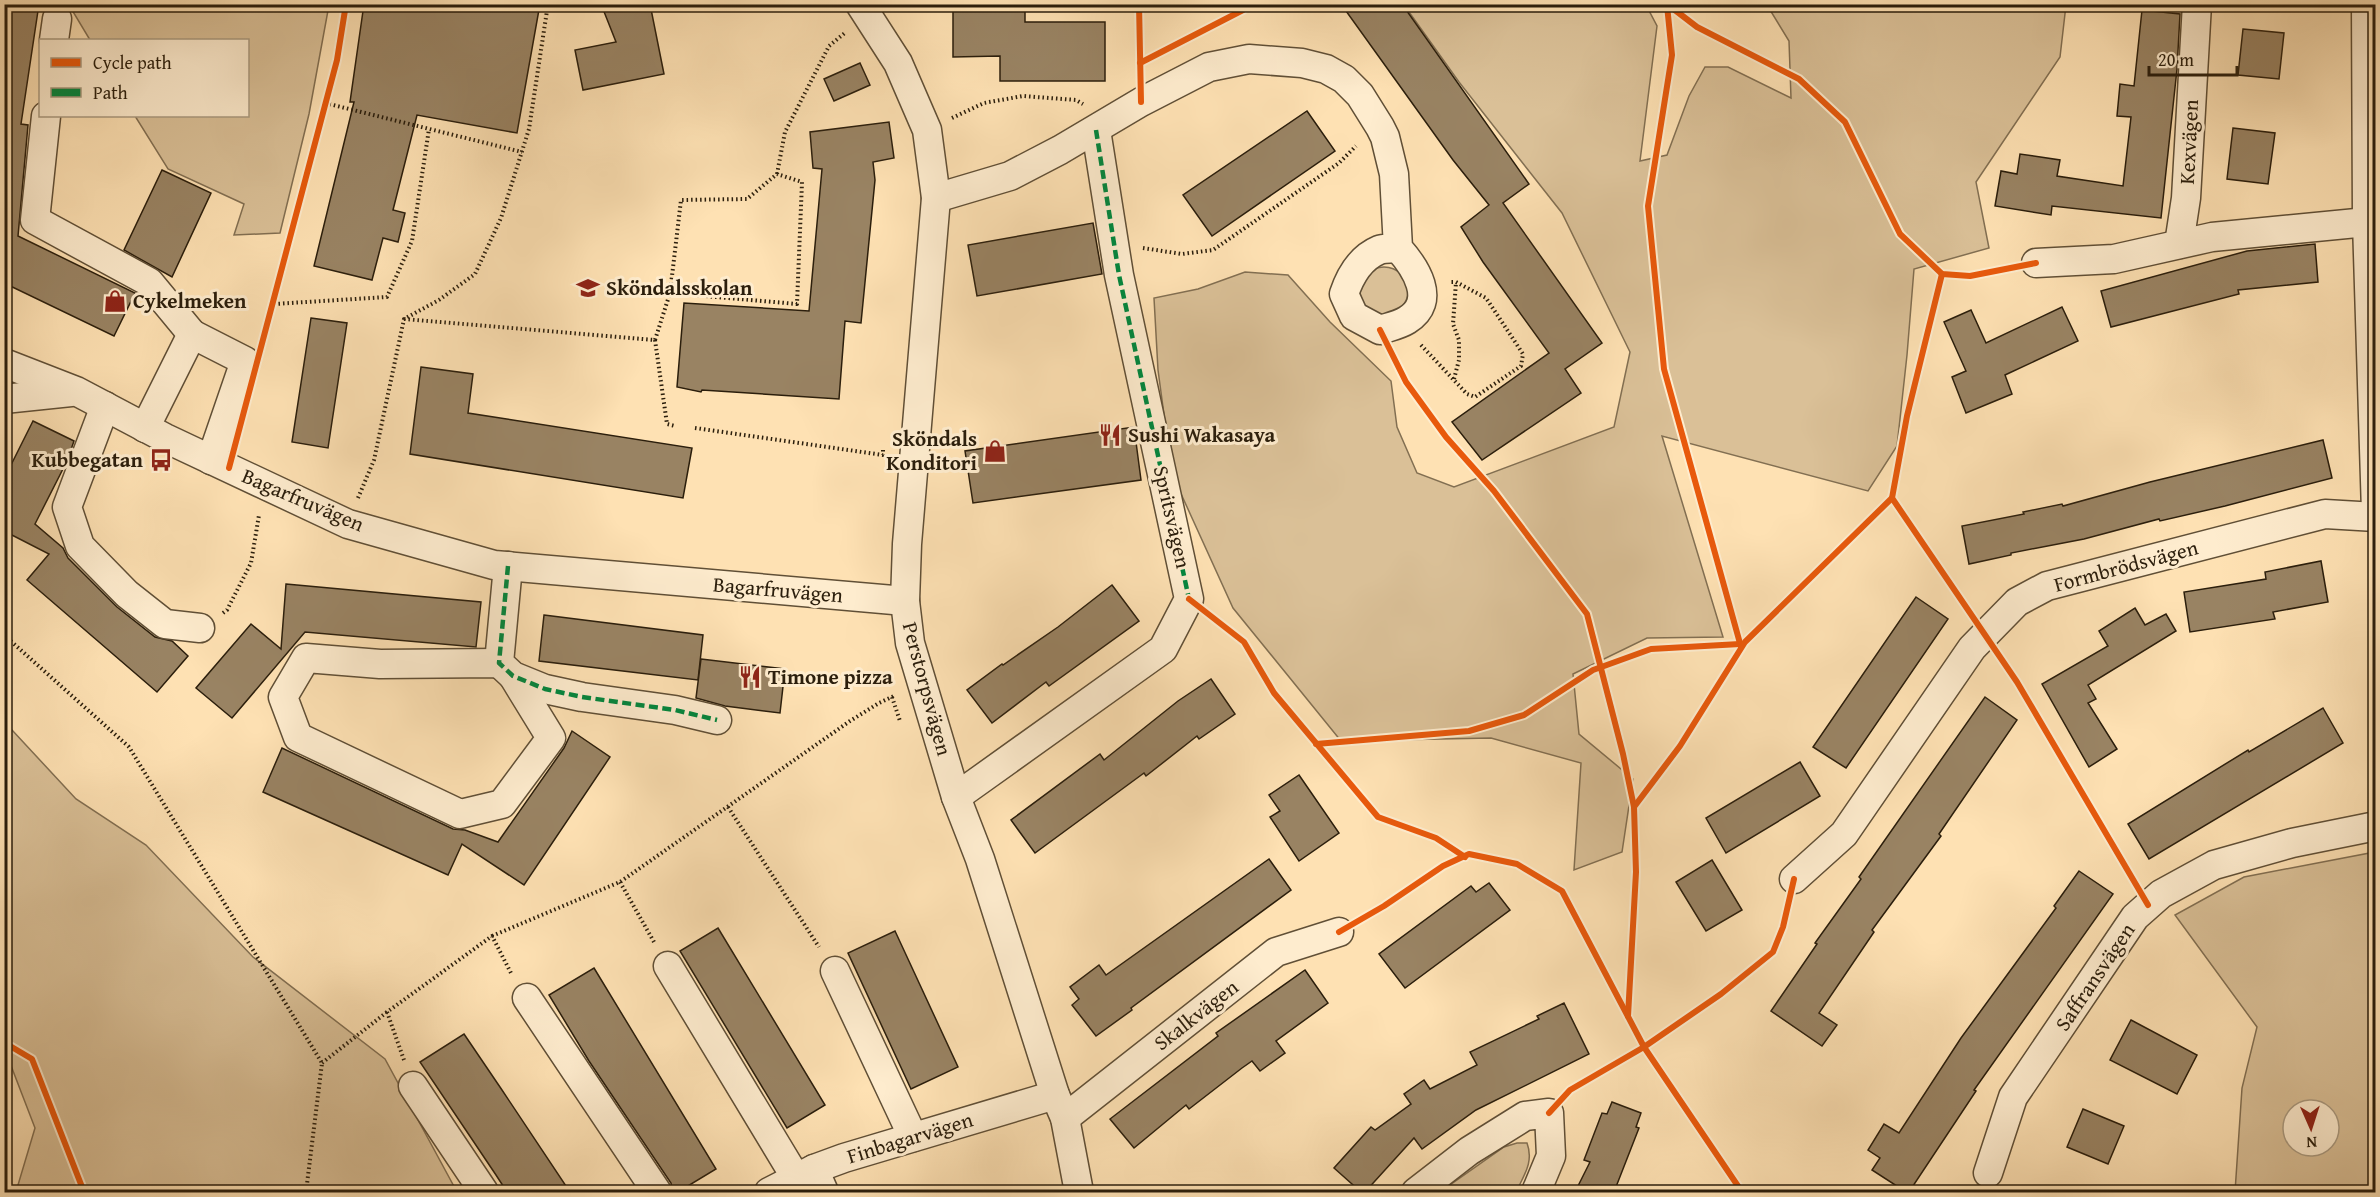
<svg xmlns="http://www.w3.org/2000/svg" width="2380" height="1197" font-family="'Gentium Book Plus',serif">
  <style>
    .green { fill: #dac097; stroke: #826f52; stroke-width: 1.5; fill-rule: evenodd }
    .building { fill: #998363; stroke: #2b1e0c; stroke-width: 1.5 }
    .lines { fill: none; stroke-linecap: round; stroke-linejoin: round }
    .minor-casing { stroke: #604f36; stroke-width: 31 }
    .path { stroke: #2b1e0c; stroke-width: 4; stroke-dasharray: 1.5 3; stroke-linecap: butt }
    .minor { stroke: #feecce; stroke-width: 28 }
    .quiet { stroke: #00873e; stroke-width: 4.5; stroke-dasharray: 9 4.5; stroke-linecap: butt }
    .cycleway-casing { stroke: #feecce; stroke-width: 10 }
    .cycleway { stroke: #e8590c; stroke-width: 6 }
    .labels { text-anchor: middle; stroke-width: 6; stroke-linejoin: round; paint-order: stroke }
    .street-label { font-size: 21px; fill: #2b1e0c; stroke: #feecce }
    .poi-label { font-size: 21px; font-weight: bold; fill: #2b1e0c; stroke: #feecce; text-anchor: start }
  </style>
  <rect width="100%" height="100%" fill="#fee1b3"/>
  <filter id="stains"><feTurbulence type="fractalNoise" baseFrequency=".00333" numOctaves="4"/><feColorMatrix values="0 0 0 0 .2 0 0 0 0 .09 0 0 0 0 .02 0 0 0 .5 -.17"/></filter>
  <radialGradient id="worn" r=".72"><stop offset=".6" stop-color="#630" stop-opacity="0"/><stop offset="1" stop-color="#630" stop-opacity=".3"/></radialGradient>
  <!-- green -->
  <g class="green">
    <polygon points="69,5 329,5 309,114 280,233 234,235 244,204 168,169 135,116 248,116 248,40 90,40"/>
    <polygon points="1404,5 1646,5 1657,26 1640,161 1667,155 1689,96 1705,67 1728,67 1791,98 1789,41 1767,5 2066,5 2060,57 1976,182 1989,248 1914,269 1907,355 1897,446 1868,491 1662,436 1723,637 1647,638 1573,674 1579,734 1633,779 1622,852 1574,870 1581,763 1491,738 1341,741 1233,608 1172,474 1158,370 1154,298 1198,289 1245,272 1288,275 1330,322 1391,381 1397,427 1417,473 1454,487 1614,427 1630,352 1562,213 1459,82"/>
    <circle cx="1384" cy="291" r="24"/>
    <polygon points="12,730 76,799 146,845 253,957 385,1059 457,1192 19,1192 18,1185 35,1128 5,1050 4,732"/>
    <path d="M 2375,852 L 2375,1192 L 2235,1192 L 2242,1088 L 2257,1027 L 2175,915 L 2244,877 ZM 2293,1110 L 2329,1110 L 2329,1146 L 2293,1146 Z"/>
    <path d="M 1517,1143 L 1527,1143 C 1534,1162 1524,1175 1516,1192 L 1440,1192 L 1504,1147 Z"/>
  </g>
  <!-- building -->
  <g class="building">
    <polygon points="4,4 39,4 21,124 28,125 18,236 135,293 114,336 4,283"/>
    <polygon points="364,4 540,4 517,133 417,115 393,210 405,213 398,242 383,238 372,280 314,266 354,102 350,102"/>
    <polygon points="601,4 650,4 664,74 583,90 575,50 616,42"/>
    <polygon points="953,4 1025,4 1025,22 1105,22 1105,81 1000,81 1000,56 953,57"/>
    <polygon points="1341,4 1402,4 1529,184 1503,203 1602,343 1565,369 1581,393 1482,460 1452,422 1549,353 1483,262 1461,227 1489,205 1453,160"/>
    <polygon points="2142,10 2180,14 2177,69 2161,218 2052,206 2051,215 1995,206 2001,171 2017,174 2020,154 2060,160 2057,176 2123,186 2131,117 2117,116 2120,84 2134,86"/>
    <polygon points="2243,29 2284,33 2279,79 2238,75"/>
    <polygon points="860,63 870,85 834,101 824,79"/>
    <polygon points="1307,111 1335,151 1212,236 1183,195"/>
    <polygon points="889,122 894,158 873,162 875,180 861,323 845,321 839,399 702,390 701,392 677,387 684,303 809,311 822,169 813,168 810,132"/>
    <polygon points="2233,128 2275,133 2268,184 2227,179"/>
    <polygon points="162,170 211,193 172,277 124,250"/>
    <polygon points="1093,223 1102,274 977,296 968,245"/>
    <polygon points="2315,244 2318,282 2238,290 2239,294 2111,327 2101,291 2247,251"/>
    <polygon points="2062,307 2078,341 2005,375 2012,394 1966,413 1952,377 1966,371 1944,322 1971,310 1986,343"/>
    <polygon points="311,318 347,323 328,448 292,442"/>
    <polygon points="421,367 473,374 468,413 692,448 683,498 410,454"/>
    <polygon points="33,421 74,441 67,461 35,524 63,548 68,558 117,607 155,637 172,641 188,656 157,692 27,580 49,554 4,531 4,479"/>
    <polygon points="1134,427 1141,480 973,503 965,451"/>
    <polygon points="2323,440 2332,478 2225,506 2160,521 2159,519 2084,539 2011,553 2011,555 1969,564 1962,526 2024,514 2023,512 2062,504 2063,506 2150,482"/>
    <polygon points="2321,561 2328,602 2273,612 2275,619 2190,632 2184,592 2266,579 2265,572"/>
    <polygon points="286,584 481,602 476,647 305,632 232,718 196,688 251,624 281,649"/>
    <polygon points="1112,585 1139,621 1049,686 1046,682 992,723 967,690 1002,664 1003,665 1058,627"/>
    <polygon points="1916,597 1948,619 1846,768 1813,747"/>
    <polygon points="2135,608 2145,625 2166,614 2176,631 2088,685 2096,699 2088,703 2117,749 2089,767 2042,684 2108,646 2099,631"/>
    <polygon points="544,615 703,635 698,680 539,661"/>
    <polygon points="701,659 785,669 780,713 725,706 696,698"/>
    <polygon points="1211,679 1235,714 1199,739 1197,736 1146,776 1144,773 1035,853 1011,820 1100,754 1104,760 1178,701"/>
    <polygon points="1985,697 2017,720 1939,834 1941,836 1872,930 1874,932 1819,1013 1837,1025 1822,1046 1771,1011 1817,944 1815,943 1861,879 1859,877"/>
    <polygon points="2323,708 2343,743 2149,859 2128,824 2248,750 2249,752"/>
    <polygon points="572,731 610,757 524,885 462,844 448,875 263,792 282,748 453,829 465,830 498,842 564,748"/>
    <polygon points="1800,762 1820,796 1726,853 1706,818"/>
    <polygon points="1299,775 1339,833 1299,861 1270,817 1280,811 1269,795"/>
    <polygon points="1269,859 1291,890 1131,1008 1132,1010 1096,1036 1072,1005 1079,999 1070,987 1099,965 1106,975"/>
    <polygon points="1712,860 1742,910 1706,931 1676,882"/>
    <polygon points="2079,871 2113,894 1974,1090 1976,1091 1909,1192 1906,1192 1872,1170 1880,1158 1868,1150 1884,1124 1899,1133 1961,1038 2056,908 2054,906"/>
    <polygon points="1489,883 1510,910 1405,988 1379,954 1471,886 1476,892"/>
    <polygon points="718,928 825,1105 787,1128 680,951"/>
    <polygon points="895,931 958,1067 911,1089 848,953"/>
    <polygon points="594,968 716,1169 678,1192 673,1192 671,1183 589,1061 549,995"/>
    <polygon points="1305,970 1328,1003 1276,1041 1285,1053 1260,1071 1252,1061 1242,1068 1189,1109 1186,1105 1134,1148 1110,1119 1218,1036 1216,1033"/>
    <polygon points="1564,1003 1589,1054 1476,1110 1422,1149 1414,1138 1365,1192 1361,1192 1334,1168 1371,1127 1375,1130 1411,1104 1404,1094 1424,1080 1430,1089 1477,1065 1470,1052 1539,1019 1537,1016"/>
    <polygon points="2131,1020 2197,1055 2177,1094 2110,1060"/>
    <polygon points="464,1034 502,1090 570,1192 507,1192 496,1175 420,1062"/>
    <polygon points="1612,1102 1641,1113 1636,1127 1639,1128 1614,1192 1575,1192 1590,1162 1584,1160 1602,1113 1607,1114"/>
    <polygon points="2083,1109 2124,1126 2108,1164 2067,1147"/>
  </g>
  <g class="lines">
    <!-- minor casing -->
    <g class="minor-casing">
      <g id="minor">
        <polyline points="860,4 898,63 927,130 936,198 907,544 905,601 910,643 956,797 980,859 1055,1095 1065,1118 1079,1192"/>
        <polyline points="2366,4 2367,222 2376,512"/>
        <polyline points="54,40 57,19"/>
        <polyline points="46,116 35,220 149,282 192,334"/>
        <path d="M 936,198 L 1010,176 L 1060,150 L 1141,102 L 1209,67 L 1249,59 L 1302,63 L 1326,69 L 1344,79 L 1360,95 L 1380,127 L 1385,137 L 1394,174 L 1398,248 C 1392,249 1384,248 1379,250 C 1360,258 1350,276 1344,294 L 1354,316 L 1380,330 C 1389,327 1399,325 1407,320 C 1438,301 1415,267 1398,248"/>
        <polyline points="2179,244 2186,198 2197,4"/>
        <polyline points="2036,263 2114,259 2212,237 2367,222"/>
        <polyline points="4,363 76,391 165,438 348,524 494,565 905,601"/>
        <polyline points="4,399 71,392"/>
        <polyline points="105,406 67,507 80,546 127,594 165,624 200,628"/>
        <polyline points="145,428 192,334 245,361 211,460"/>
        <polyline points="508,566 499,663 513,676 545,689 582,697 675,710 717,720"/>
        <polyline points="499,663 380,664 306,658 283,697 298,737 460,814 502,804 551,738 513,676"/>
        <polyline points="956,797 1163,649 1189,599 1119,275 1096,130"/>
        <polyline points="1794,879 1844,834 1972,648 2017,602 2047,586 2325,514 2376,517"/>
        <polyline points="668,966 796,1178"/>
        <polyline points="835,971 913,1137"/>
        <polyline points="527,998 657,1192"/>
        <polyline points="413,1086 484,1192"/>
        <polyline points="1065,1118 1276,952 1339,932"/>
        <polyline points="814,1169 824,1192"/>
        <polyline points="1988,1173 2013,1097 2135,917 2161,894 2214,865 2292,843 2376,826"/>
        <polyline points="769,1192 814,1169 844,1158 1055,1095"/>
        <polyline points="1416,1192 1469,1151 1525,1116 1549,1113 1551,1156 1536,1192"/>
      </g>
    </g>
    <!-- path -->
    <g class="path">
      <polyline points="325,103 522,152"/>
      <polyline points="952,118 984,103 1023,96 1076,100 1083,104"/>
      <polyline points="777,174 785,132 829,46 846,32"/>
      <polyline points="1143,248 1182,254 1213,250 1339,163 1356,146"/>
      <polyline points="274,304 387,297 412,241 429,129"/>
      <polyline points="404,319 655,340 670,293 797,304 802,182 777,174 747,199 681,200 670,293"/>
      <polyline points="655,340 667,424 675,426"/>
      <polyline points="1421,345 1467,394 1475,397 1521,366 1523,354 1486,298 1456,282 1449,282"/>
      <polyline points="1454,379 1459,360 1459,340 1453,324 1456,282"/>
      <polyline points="695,428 883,455 883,450"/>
      <polyline points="358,498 374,460 404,319 439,300 475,274 501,218 529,129 548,4"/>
      <polyline points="223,613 227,610 251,563 259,515"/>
      <polyline points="4,635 129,747 322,1063 306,1192"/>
      <polyline points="892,697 900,721"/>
      <polyline points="728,807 819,947"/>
      <polyline points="620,882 654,942"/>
      <polyline points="492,936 620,882 850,721 879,703 894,696"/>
      <polyline points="404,1060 387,1012 492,936 512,975"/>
      <polyline points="322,1063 387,1012"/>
    </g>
    <!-- minor -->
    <use href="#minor" class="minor"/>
    <!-- quiet -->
    <g class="quiet">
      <polyline points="1096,130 1119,275 1189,599"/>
      <polyline points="508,566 499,663 513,676 545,689 582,697 675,710 717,720"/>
    </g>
    <!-- cycleway casing -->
    <g class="cycleway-casing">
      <g id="cycleway">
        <polyline points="1139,4 1141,102"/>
        <polyline points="1667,4 1697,27 1799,79 1845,122 1900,234 1942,274 1970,276 2036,263"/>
        <polyline points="1667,5 1672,55 1648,206 1664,369 1741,647"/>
        <polyline points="1140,63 1243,10 1247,4"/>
        <polyline points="1942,274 1907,416 1892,498 2017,682 2148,905"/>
        <polyline points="1380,330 1406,382 1446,437 1494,491 1587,614 1623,754 1634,807"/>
        <polyline points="229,468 337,60 346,4"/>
        <polyline points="1189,599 1244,642 1274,693 1378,817 1436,838 1465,857"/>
        <polyline points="1316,744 1469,731 1524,715 1593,670 1651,649 1740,644"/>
        <polyline points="1339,932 1384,906 1443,866 1469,854 1517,864 1562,891 1644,1047 1742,1192"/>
        <polyline points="1628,1016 1636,872 1634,807 1680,746 1745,642 1892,498"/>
        <polyline points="4,1047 10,1046 32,1059 84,1192"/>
        <polyline points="1549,1113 1570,1090 1644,1047 1721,994 1773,952 1783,927 1794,879"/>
      </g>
    </g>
    <!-- cycleway -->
    <use href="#cycleway" class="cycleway"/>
  </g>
  <!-- icons -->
  <defs>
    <g id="school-bare" transform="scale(1.8)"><path d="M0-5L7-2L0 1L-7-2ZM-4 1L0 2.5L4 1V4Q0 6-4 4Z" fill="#8f2418" stroke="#feecce" stroke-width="2.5" paint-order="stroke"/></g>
    <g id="shop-bare" transform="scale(1.8)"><path d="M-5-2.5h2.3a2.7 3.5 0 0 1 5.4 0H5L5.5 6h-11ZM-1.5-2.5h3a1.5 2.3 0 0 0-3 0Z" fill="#8f2418" stroke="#feecce" stroke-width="2.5" paint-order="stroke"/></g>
    <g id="restaurant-bare" transform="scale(1.8)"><path d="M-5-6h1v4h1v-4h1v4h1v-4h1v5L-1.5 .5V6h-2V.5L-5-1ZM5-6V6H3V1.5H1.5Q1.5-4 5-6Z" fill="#8f2418" stroke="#feecce" stroke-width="2.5" paint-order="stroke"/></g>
    <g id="bus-bare" transform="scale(1.8)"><path d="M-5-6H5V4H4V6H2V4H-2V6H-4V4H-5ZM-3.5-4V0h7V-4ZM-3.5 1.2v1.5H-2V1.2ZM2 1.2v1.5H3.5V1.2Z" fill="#8f2418" stroke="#feecce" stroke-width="2.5" paint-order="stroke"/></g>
  </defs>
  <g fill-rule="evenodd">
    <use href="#school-bare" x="588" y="288"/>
    <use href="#shop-bare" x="115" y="301"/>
    <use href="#restaurant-bare" x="1110" y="435"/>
    <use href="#shop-bare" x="995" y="451"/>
    <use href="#bus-bare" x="161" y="460"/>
    <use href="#restaurant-bare" x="750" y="677"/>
  </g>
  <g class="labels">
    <!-- street labels -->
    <g class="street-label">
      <text transform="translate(2189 142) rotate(-87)" y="7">Kexvägen</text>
      <text transform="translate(303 500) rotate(23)" y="7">Bagarfruvägen</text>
      <text transform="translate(1172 517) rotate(77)" y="7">Spritsvägen</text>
      <text transform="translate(2126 566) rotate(-15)" y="7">Formbrödsvägen</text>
      <text transform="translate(778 590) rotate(5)" y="7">Bagarfruvägen</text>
      <text transform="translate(927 689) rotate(75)" y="7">Perstorpsvägen</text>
      <text transform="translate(2095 977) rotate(-56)" y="7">Saffransvägen</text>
      <text transform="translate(1196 1015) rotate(-38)" y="7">Skalkvägen</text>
      <text transform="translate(910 1138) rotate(-17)" y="7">Finbagarvägen</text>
    </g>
    <!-- poi labels -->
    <g class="poi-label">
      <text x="606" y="295">Sköndalsskolan</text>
      <text x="133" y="308">Cykelmeken</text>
      <text x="1128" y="442">Sushi Wakasaya</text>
      <text x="977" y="446" text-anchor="end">Sköndals<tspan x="977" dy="24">Konditori</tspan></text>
      <text x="143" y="467" text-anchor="end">Kubbegatan</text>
      <text x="768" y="684">Timone pizza</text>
    </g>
  </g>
  <!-- margin -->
  <rect width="2380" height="1197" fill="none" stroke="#fee1b3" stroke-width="24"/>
  <rect x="6" y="6" width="2368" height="1185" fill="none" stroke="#2b1e0c" stroke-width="3"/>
  <rect x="12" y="12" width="2356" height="1173" fill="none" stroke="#2b1e0c" stroke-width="1.5"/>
  <!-- legend -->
  <rect x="39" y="39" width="210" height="78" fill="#feecce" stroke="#aa9a80" stroke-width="1.5"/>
  <rect x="51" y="58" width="30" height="9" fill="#e8590c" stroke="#aa9a80" stroke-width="1.5"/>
  <text x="93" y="69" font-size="18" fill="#2b1e0c">Cycle path</text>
  <rect x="51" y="88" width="30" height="9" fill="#00873e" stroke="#aa9a80" stroke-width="1.5"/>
  <text x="93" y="99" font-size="18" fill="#2b1e0c">Path</text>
  <!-- north arrow -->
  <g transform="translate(2311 1128) rotate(177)"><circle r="28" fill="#feecce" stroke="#aa9a80" stroke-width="1.5"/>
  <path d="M0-4.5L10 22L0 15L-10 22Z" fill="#8f2418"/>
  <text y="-9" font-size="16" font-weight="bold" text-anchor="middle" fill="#2b1e0c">N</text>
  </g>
  <!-- scale -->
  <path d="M2149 66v9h88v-9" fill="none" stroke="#2b1e0c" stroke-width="3"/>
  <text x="2158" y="66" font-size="18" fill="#2b1e0c" stroke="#feecce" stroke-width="4.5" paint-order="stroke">20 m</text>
  <rect width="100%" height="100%" filter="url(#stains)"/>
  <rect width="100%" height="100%" fill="url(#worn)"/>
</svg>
